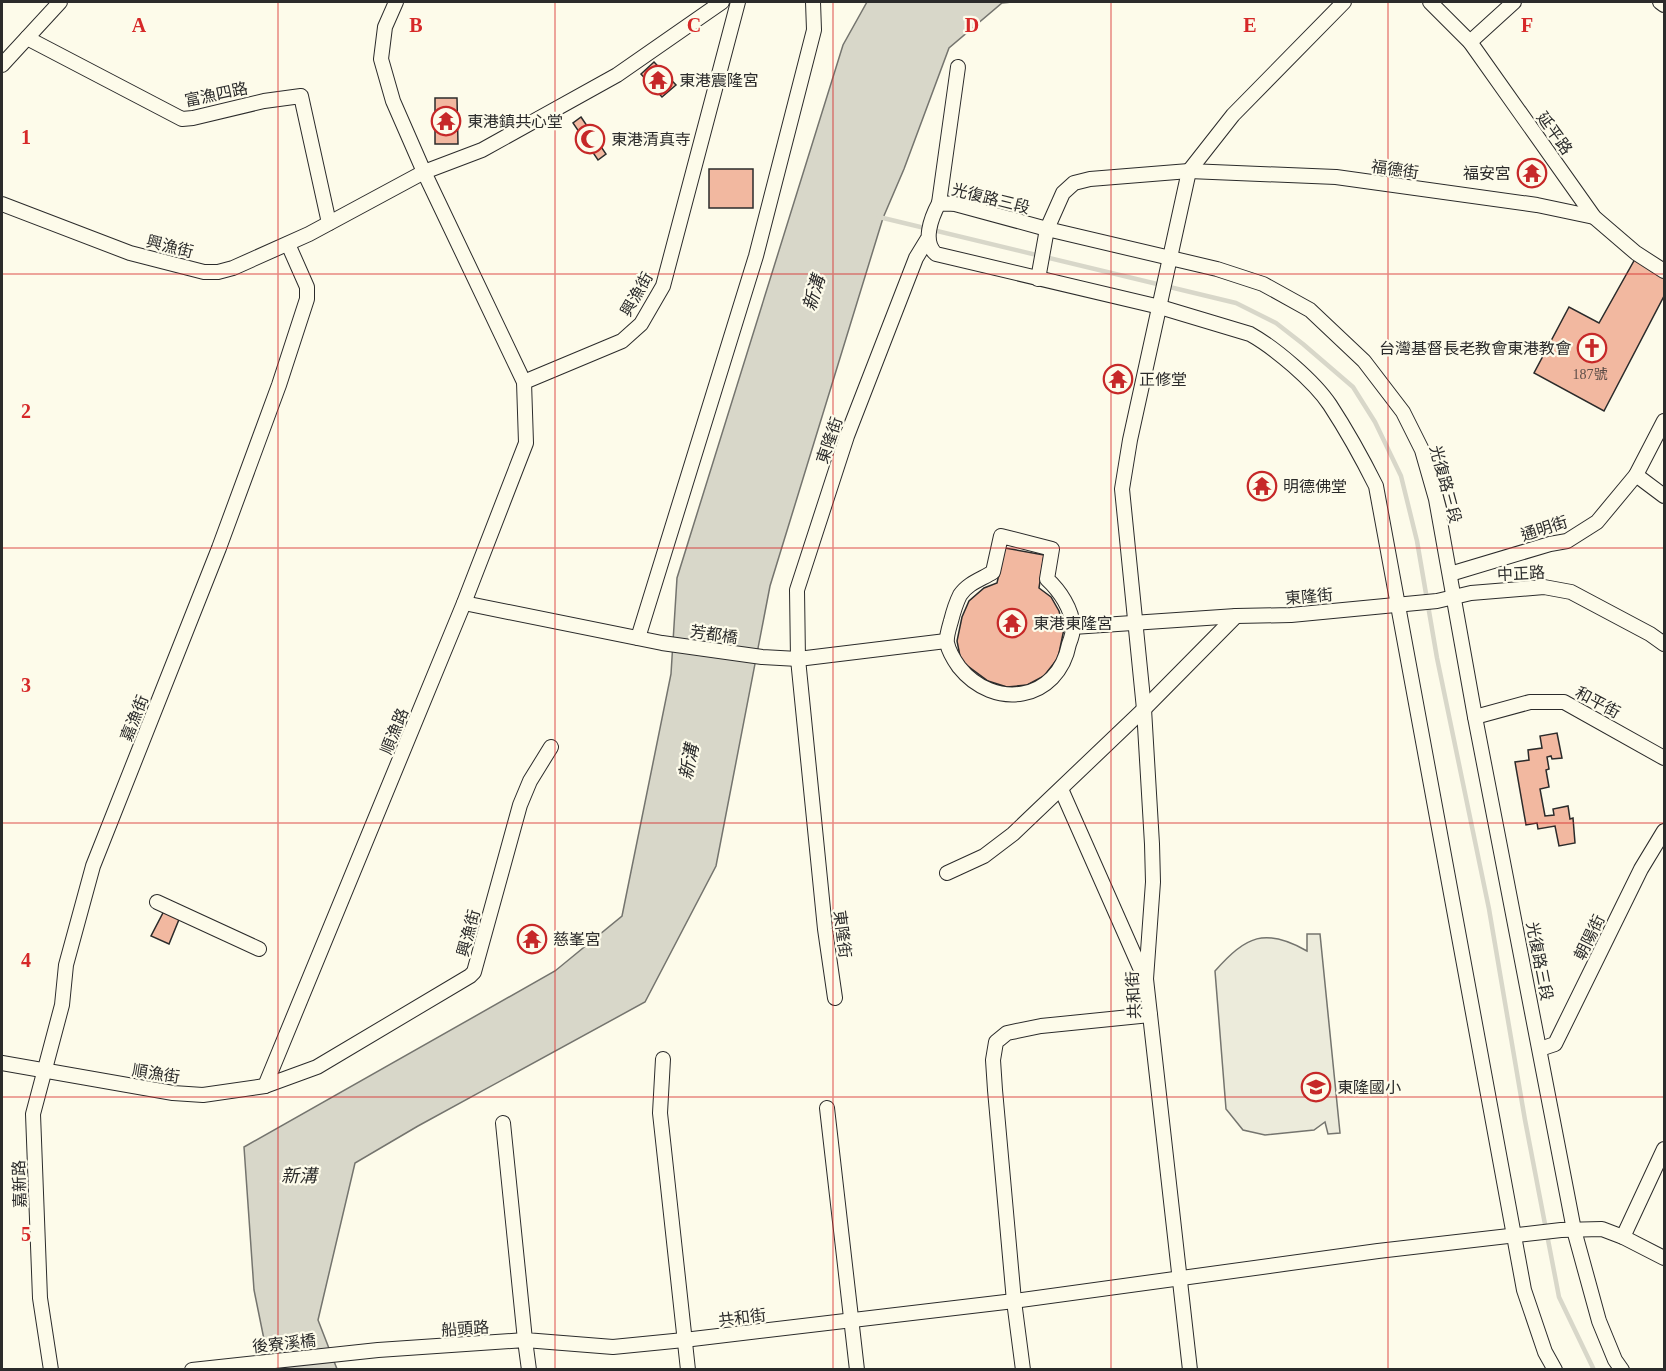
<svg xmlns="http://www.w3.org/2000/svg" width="1666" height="1371" font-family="'Times New Roman','Noto Sans TC',serif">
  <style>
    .green { fill: #ecebdb; stroke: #74746e; stroke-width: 1.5 }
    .water { fill: #d8d7c9; stroke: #74746e; stroke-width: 1.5 }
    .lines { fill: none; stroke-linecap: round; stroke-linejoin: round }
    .stream { stroke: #d8d7c9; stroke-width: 4.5 }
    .building { fill: #f2b8a0; stroke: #2b2b2b; stroke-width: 1.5 }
    .street-casing { stroke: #2b2b2b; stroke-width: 16 }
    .street { stroke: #fdfbea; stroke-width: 14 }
    .grid { fill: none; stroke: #d62828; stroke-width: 1.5; stroke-opacity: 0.55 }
    .labels { text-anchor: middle; stroke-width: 4.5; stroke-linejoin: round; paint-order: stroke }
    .number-label { font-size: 14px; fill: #5d4e48 }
    .poi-label { font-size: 16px; fill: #2b2b2b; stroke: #fdfbea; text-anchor: start }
    .street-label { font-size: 16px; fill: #2b2b2b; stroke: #fdfbea }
    .water-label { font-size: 18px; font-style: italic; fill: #2b2b2b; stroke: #fdfbea }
    .grid-label { font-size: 20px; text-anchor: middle; font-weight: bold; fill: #d62828; stroke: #fdfbea; stroke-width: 4.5; stroke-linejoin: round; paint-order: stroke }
  </style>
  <rect width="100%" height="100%" fill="#fdfbea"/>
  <!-- green -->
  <path class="green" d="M 1307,934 L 1320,934 L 1340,1133 L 1328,1134 L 1325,1122 L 1314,1130 L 1265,1135 L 1243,1130 L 1226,1109 L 1215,971 C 1246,936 1265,927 1307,951 Z"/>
  <!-- water -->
  <polygon class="water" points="867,2 1012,2 1002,3 949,48 904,169 883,218 770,586 716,866 645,1002 418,1126 355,1163 318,1320 337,1369 270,1369 254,1290 244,1147 555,971 622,916 671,674 677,578 843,45"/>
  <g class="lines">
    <!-- stream -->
    <polyline class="stream" points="879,217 1236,303 1276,323 1303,344 1353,387 1375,422 1401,476 1417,541 1437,658 1489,909 1525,1120 1559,1297 1594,1370"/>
  </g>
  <!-- building -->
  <g class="building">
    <polygon points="654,62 676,85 662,97 641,74"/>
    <polygon points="435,98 457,98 458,144 435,144"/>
    <polygon points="581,117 606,154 598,160 573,123"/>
    <rect x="709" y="169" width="44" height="39"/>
    <polygon points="1635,259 1664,275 1664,296 1604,411 1534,373 1569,307 1599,323"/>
    <polygon points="1005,548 1044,555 1039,588 1051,597 1059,611 1064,629 1058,658 1044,676 1027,685 1007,687 988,681 961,661 957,641 962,617 969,601 984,588 997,583"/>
    <polygon points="1557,733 1562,758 1552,759 1551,756 1547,757 1549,769 1546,770 1549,787 1540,789 1545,816 1554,815 1553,809 1568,806 1570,819 1573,818 1575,843 1559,846 1555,826 1538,829 1537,823 1526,825 1515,762 1529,760 1528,750 1542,748 1540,736"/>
    <polygon points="165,909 180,917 169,944 151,936"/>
  </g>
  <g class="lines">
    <!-- street casing -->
    <g class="street-casing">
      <g id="street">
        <polyline points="1430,2 1470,42 1594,217 1636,253 1664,271"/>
        <polyline points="1660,2 1664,5"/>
        <polyline points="27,38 182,119 193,118 264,101 301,96 329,223"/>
        <polyline points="1470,42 1514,2"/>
        <polyline points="2,65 60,2"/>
        <polyline points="939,203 958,67"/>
        <polyline points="2,204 130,253 204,272 218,272 233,268 309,234 424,172 482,150 617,75 722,2"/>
        <polyline points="1038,279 1047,229 1063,193 1074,183 1090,179 1189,171 1336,177 1537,205 1594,217"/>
        <polyline points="524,382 622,341 641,324 663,286 738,2"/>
        <polyline points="1636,475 1664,496"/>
        <path d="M 1001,536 L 1052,549 L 1047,579 C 1060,591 1072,609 1073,627 C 1073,632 1071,639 1069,644 C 1058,701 994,711 959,667 C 954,660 949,652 947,643 C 946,637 949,628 951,621 C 953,613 956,603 960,595 C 968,583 982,579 993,572 Z"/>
        <polyline points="1450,574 1550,544 1567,541 1597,522 1636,475 1664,421"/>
        <polyline points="464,603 662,643 762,657 798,659 946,641"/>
        <polyline points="1073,627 1236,616 1291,615 1437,601 1471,593 1544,587 1571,592 1650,634 1664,644"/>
        <polyline points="638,638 756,256 814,30 813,2"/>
        <polyline points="1475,717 1530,702 1564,702 1664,758"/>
        <polyline points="1061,789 1145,979"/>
        <polyline points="947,873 984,856 1013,834 1144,709 1236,616"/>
        <polyline points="157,902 259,949"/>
        <polyline points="835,998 825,929 798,659 797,590 847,436 916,258 927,240"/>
        <polyline points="1540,1049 1555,1044 1641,869 1664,831"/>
        <polyline points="663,1059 660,1113 688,1370"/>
        <polyline points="2,1063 173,1093 203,1095 265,1086 317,1067 470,976 474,972 520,805 530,781 551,747"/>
        <polyline points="265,1086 464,603 526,443 524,382 424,172 393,101 381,59 385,27 396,2"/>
        <polyline points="827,1108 857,1370"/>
        <polyline points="503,1123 525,1340 613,1347 684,1340 1014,1301 1378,1251 1561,1230 1602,1229 1623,1237 1664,1258"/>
        <polyline points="1623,1237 1664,1149"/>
        <polyline points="51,1370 40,1298 33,1114 62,1005 66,965 93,866 219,548 279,385 307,299 307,287 288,244"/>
        <polyline points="192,1370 378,1350 525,1340 529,1370"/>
        <polyline points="1023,1370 1014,1301 995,1090 993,1060 996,1042 1007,1033 1041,1026 1150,1015"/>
        <polyline points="1190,1370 1146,979 1153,882 1152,844 1144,709 1122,489 1130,440 1189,171 1233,115 1344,2"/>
        <path d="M 1555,1370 L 1545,1352 L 1524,1290 L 1376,486 C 1362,458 1347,431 1330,405 C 1314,381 1275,348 1250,334 L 1160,307 L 936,254 C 922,242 931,218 939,203 L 955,204 L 1047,229 L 1217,269 L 1263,284 L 1310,310 L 1364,361 L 1403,412 L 1422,450 L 1436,499 L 1475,717 L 1574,1230 L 1599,1321 L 1615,1360 L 1622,1370"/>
      </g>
    </g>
    <!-- street -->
    <use href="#street" class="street"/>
  </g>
  <!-- grid -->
  <path class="grid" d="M 278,2 L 278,1370M 555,2 L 555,1370M 833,2 L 833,1370M 1111,2 L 1111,1370M 1388,2 L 1388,1370M 2,274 L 1664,274M 2,548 L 1664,548M 2,823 L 1664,823M 2,1097 L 1664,1097"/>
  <!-- icons -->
  <defs>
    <g id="temple-ring" transform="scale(1.5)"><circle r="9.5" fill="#fdfbea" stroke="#c62828" stroke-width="1.5"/><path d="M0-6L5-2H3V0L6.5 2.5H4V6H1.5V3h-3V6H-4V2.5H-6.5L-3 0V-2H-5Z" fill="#c62828"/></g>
    <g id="mosque-ring" transform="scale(1.5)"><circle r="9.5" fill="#fdfbea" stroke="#c62828" stroke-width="1.5"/><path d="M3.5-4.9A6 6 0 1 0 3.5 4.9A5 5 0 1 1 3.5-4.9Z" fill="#c62828"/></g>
    <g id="church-ring" transform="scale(1.5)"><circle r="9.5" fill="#fdfbea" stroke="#c62828" stroke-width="1.5"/><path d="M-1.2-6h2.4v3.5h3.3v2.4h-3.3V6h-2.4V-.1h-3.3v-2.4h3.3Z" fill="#c62828"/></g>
    <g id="school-ring" transform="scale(1.5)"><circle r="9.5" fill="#fdfbea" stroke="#c62828" stroke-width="1.5"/><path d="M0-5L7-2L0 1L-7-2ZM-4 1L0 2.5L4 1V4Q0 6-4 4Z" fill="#c62828"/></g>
  </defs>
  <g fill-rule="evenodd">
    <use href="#temple-ring" x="658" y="80"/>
    <use href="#temple-ring" x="446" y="121"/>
    <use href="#mosque-ring" x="590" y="139"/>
    <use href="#temple-ring" x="1532" y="173"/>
    <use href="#church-ring" x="1592" y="348"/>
    <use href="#temple-ring" x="1118" y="379"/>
    <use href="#temple-ring" x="1262" y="486"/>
    <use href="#temple-ring" x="1012" y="623"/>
    <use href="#temple-ring" x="532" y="939"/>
    <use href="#school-ring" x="1316" y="1087"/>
  </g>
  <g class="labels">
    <!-- number labels -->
    <g class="number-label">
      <text x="1590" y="379">187號</text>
    </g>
    <!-- poi labels -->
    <g class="poi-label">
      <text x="679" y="86">東港震隆宮</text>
      <text x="467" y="127">東港鎮共心堂</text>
      <text x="611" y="145">東港清真寺</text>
      <text x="1511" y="179" text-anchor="end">福安宮</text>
      <text x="1571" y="354" text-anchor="end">台灣基督長老教會東港教會</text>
      <text x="1139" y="385">正修堂</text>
      <text x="1283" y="492">明德佛堂</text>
      <text x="1033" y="629">東港東隆宮</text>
      <text x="553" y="945">慈峯宮</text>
      <text x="1337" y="1093">東隆國小</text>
    </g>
    <!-- street labels -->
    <g class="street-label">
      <text transform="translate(216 94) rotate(-12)" y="6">富漁四路</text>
      <text transform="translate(1555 133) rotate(54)" y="6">延平路</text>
      <text transform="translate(1395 169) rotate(8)" y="6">福德街</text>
      <text transform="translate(991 198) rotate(14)" y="6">光復路三段</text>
      <text transform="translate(170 246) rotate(14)" y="6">興漁街</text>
      <text transform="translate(636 294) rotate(-60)" y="6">興漁街</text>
      <text transform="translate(829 440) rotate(-71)" y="6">東隆街</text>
      <text transform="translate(1446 484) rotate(75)" y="6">光復路三段</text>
      <text transform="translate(1544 528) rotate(-18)" y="6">通明街</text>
      <text transform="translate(1521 573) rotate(-3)" y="6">中正路</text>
      <text transform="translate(1309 596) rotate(-5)" y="6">東隆街</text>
      <text transform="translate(714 634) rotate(8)" y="6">芳都橋</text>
      <text transform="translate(1598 702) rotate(28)" y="6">和平街</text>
      <text transform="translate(134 718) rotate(-68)" y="6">嘉漁街</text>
      <text transform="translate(394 731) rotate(-68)" y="6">順漁路</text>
      <text transform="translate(468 933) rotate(-75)" y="6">興漁街</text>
      <text transform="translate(843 934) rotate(83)" y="6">東隆街</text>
      <text transform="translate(1589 937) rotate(-64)" y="6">朝陽街</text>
      <text transform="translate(1540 961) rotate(79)" y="6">光復路三段</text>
      <text transform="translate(1133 995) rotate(-93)" y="6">共和街</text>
      <text transform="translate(156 1073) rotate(9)" y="6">順漁街</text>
      <text transform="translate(19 1184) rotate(-92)" y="6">嘉新路</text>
      <text transform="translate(742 1317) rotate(-7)" y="6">共和街</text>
      <text transform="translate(465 1328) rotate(-4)" y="6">船頭路</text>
      <text transform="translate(284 1343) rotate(-6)" y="6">後寮溪橋</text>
    </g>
    <!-- water labels -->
    <g class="water-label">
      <text transform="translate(814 293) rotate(-73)" y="6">新溝</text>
      <text transform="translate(689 762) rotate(-78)" y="6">新溝</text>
      <text x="299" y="1182">新溝</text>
    </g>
  </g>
  <g class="grid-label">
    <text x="139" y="32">A</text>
    <text x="416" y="32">B</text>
    <text x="694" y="32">C</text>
    <text x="972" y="32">D</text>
    <text x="1250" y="32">E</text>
    <text x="1527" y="32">F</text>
    <text x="26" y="144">1</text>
    <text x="26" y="418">2</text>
    <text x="26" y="692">3</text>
    <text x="26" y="967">4</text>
    <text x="26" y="1241">5</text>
  </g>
  <!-- border -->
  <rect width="1666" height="1371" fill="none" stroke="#2b2b2b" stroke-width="6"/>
</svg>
